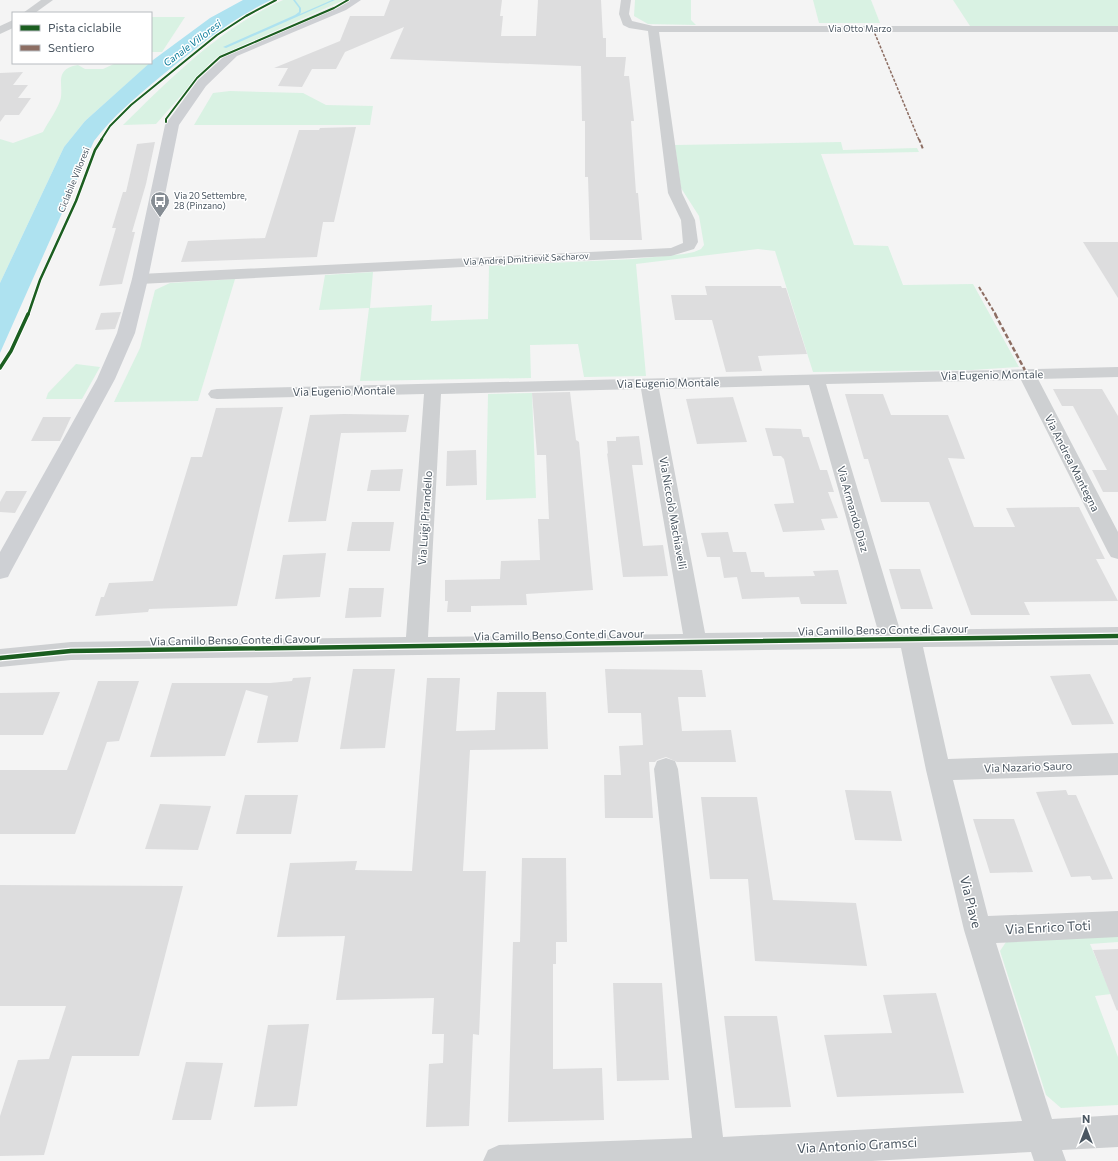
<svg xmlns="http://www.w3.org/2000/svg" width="1118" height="1161" font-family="Commissioner,sans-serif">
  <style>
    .green { fill: #d9f2e3 }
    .water { fill: #aee2f0 }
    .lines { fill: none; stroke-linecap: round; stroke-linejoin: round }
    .stream { fill: #aee2f0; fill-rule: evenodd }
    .building { fill: #ddddde }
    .street { fill: #ced0d2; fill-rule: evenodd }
    .secondary { fill: #ced0d4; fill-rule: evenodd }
    .quiet-far2 { stroke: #8d6e63; stroke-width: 1.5; stroke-dasharray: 3 1.5; stroke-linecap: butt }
    .quiet-far1 { stroke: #8d6e63; stroke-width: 2; stroke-dasharray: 4 2; stroke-linecap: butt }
    .quiet { stroke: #8d6e63; stroke-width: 2.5; stroke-dasharray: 5 2.5; stroke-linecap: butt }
    .cycleway-far3-casing { stroke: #fff; stroke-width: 3.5 }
    .cycleway-far2-casing { stroke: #fff; stroke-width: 4 }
    .cycleway-far1-casing { stroke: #fff; stroke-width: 5.5 }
    .cycleway-casing { stroke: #fff; stroke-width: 7 }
    .cycleway-far3 { stroke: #1b5e20; stroke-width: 2 }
    .cycleway-far2 { stroke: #1b5e20; stroke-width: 2.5 }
    .cycleway-far1 { stroke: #1b5e20; stroke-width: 3.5 }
    .cycleway { stroke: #1b5e20; stroke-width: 4.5 }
    .labels { text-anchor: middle; stroke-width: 3; stroke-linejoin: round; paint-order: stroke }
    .far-street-label { font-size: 9px; fill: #4a5661; stroke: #fff }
    .far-poi-label { font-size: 9px; fill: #4a5661; stroke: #fff; text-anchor: start }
    .far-water-label { font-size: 10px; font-style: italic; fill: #0c7c9b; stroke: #fff }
    .street-label { font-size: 11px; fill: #4a5661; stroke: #fff }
    .near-street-label { font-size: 13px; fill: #4a5661; stroke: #fff }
  </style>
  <rect width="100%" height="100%" fill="#f4f4f4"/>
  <!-- green -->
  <g class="green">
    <path d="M 283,0 L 344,0 L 217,57 L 209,64 L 156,124 L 123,125 C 171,78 220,28 283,0 Z"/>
    <polygon points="635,0 691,0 691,20 696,25 648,24 634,16"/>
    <polygon points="813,0 871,0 880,23 819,23"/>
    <polygon points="953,0 1118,0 1118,26 970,26"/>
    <polygon points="151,17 185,17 162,52 151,52"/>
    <path d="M 116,63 L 150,63 L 85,121 L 64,147 L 0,283 L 0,139 L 13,143 L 43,132 C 48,122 56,112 60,101 C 65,87 52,69 78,65 L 85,69 L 103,69 Z"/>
    <polygon points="230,91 303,93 326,105 373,106 370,125 194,125 213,93"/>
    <polygon points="841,142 843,150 917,148 919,152 821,154 854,245 888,246 903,285 973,284 1019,367 972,370 813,372 775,251 758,249 636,264 646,376 584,377 578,344 530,345 531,378 360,381 369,308 319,310 325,275 373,272 370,308 432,305 431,321 488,319 489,266 634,259 684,254 694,252 701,249 704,245 699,216 681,188 675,145"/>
    <polygon points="235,279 198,401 114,402 140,348 155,290 170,283"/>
    <polygon points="76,364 100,367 82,399 46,399 48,393"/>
    <polygon points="532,393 536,498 486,500 488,394"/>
    <polygon points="1118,935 1118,942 1090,944 1111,994 1095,996 1118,1057 1118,1105 1061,1108 1046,1095 1000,951 1008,939"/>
  </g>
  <!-- water -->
  <path class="water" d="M 243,0 L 271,0 C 229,20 196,48 160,77 C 136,97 113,116 94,141 L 0,353 L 0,283 L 64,147 L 85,121 L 153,60 L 210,18 Z"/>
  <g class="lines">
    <!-- stream -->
    <polygon class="stream" points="293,0 295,0 301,8 301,12 300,14 332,0 335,0 226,48 223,47 295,15 299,12 299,8"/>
  </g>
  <!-- building -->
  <g class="building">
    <polygon points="390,0 502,0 500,16 503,16 501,36 536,36 538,0 601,0 603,38 606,38 606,57 626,57 624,76 629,76 634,121 631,121 636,193 638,193 642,240 590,240 588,177 585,177 585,121 582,121 581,66 390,59 404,27 345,52 336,69 312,69 302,87 278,86 288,68 274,68 340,41 350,16 384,16"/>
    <polygon points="23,72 13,85 28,85 18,98 31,98 19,115 5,115 0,122 0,73"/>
    <polygon points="356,127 334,222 323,222 317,257 181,262 188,241 265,238 299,130 319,130 320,128"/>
    <polygon points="155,142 146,184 132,232 135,232 122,284 99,286 116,228 112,228 123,192 126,192 137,144"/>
    <polygon points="1083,242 1118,242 1118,298"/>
    <polygon points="705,286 781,286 782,288 786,288 807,354 758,356 762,371 726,372 712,320 675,320 671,295 707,295"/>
    <polygon points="121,312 115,329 95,330 101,313"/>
    <polygon points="1053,389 1102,389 1118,416 1118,492 1103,492 1092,470 1107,470 1073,406 1062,406"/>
    <polygon points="570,392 576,440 579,442 593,590 526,594 527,605 471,606 471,612 447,612 448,601 445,601 445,580 500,579 501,561 540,560 538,519 549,519 546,455 537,455 532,393"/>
    <polygon points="845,394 883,394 891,415 948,415 965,459 948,458 974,527 1015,527 1006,508 1079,507 1105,559 1096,559 1118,601 1024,602 1030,615 971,615 929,502 881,502 868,459 864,459"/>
    <polygon points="733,397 747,442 697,444 686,399"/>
    <polygon points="283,407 237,606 149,609 148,612 95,616 101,597 104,597 109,583 153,581 191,457 202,457 216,408"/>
    <polygon points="344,414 409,415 406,432 341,433 326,521 288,522 310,415"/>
    <polygon points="43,417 71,417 60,441 31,441"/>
    <polygon points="765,428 801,429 803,437 809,437 820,470 827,470 834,492 828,492 838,518 821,519 825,530 783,532 774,504 794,503 784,459 781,456 773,456"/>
    <polygon points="639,436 643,465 632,465 643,546 663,545 668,576 623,577 607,453 608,454 607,441 616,441 616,437"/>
    <polygon points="476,450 477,485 446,486 447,451"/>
    <polygon points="403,469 400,491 367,491 371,470"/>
    <polygon points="6,491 27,491 15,513 0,512 0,502"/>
    <polygon points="352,522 394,522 390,551 347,551"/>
    <polygon points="728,532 733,552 746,552 751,572 764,572 765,577 815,576 813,571 838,570 847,604 801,604 799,597 742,599 737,577 724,578 720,557 707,557 701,533"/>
    <polygon points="326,553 320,597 275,599 283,555"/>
    <polygon points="889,569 920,569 933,609 901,609"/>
    <polygon points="349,588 384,588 381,617 345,618"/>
    <polygon points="353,669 395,669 385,748 340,749"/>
    <polygon points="605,669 702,670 706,697 678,697 682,731 731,730 736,762 677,762 666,757 657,760 655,762 649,762 653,818 605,818 604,775 621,775 619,746 643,745 641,713 608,713"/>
    <polygon points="1090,674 1114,724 1072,725 1050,676"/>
    <polygon points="311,677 298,742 257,743 268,696 246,690 225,756 150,757 172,683 270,683 292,681 293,678"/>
    <polygon points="427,678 460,678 456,731 495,730 497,692 546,692 548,749 470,750 463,871 486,871 479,1035 473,1034 469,1126 426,1127 429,1064 443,1063 444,1034 432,1034 434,998 336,1000 345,936 277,937 290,863 357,861 355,870 412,871"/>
    <polygon points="98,681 139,681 119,741 107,742 75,834 0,834 0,770 67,770"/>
    <polygon points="60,692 43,735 0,735 0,693"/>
    <polygon points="845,790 891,791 902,841 855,840"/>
    <polygon points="1066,790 1068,795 1076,795 1113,879 1092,880 1090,876 1071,877 1036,792"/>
    <polygon points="245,795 298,795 291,834 236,834"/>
    <polygon points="701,797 757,797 773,900 856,903 867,966 755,961 748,879 710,879"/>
    <polygon points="160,804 211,806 198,850 145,849"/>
    <polygon points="973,819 1014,819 1033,872 990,873"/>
    <polygon points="522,858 566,858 567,942 556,942 556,964 553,964 553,1069 602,1068 604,1120 508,1122 513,942 520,942"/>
    <polygon points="0,885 183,886 139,1056 72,1056 44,1155 0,1156 0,1116 18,1060 49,1059 66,1006 0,1006"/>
    <polygon points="1118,949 1118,1010 1117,1011 1093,950"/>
    <polygon points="613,983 662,983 669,1080 617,1081"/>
    <polygon points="936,993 964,1093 837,1097 824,1035 892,1033 883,995"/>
    <polygon points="724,1016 777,1016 791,1107 735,1108"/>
    <polygon points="309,1024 297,1106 254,1107 268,1025"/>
    <polygon points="186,1062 223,1063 211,1120 172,1120"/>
  </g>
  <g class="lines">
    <!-- street -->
    <g class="street">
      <polygon points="41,0 53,0 35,13 23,13"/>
      <polygon points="621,0 631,0 629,14 632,21 653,26 1118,26 1118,32 659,32 682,193 695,220 698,242 694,249 671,256 140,284 135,282 132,279 135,276 140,274 671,248 683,243 681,220 668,193 648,31 629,28 623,25 619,14"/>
      <polygon points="13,20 13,28 0,34 0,26"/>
      <path d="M 1118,367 L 1118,377 L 1038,379 L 1118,532 L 1118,559 L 1111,557 L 1108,552 L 1021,380 L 826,384 L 900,630 L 1118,627 L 1118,645 L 923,647 L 948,759 L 1118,753 L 1118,775 L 953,780 L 988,916 L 1118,911 L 1118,937 L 996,943 L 1052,1119 L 1118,1115 L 1118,1147 L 1062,1150 L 1066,1161 L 1034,1161 L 1031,1152 L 872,1161 L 483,1161 L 488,1150 L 499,1145 L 692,1138 L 654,769 L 657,761 L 666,758 L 675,761 L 678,769 L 723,1137 L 1022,1121 L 964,930 L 926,770 L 901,648 L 71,660 L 0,667 L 0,649 L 71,642 L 406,637 L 424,394 L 217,399 L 211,398 L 208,394 L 211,390 L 217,389 ZM 809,385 L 878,631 L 705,633 L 659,389 ZM 641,389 L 683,634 L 428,637 L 441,394 Z"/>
    </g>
    <!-- secondary -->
    <polygon class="secondary" points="348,0 361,0 346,10 237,56 206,86 179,125 148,279 135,333 115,379 11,571 8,577 0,579 0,552 97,379 117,333 132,279 165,125 198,80 229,52"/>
    <!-- quiet-far2 -->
    <polyline class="quiet-far2" points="873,29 919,140"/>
    <!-- quiet-far1 -->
    <g class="quiet-far1">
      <polyline points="919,139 923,149"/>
      <polyline points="979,287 996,315"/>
    </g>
    <!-- quiet -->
    <polyline class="quiet" points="995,314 1027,374"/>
    <!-- cycleway-far3 casing -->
    <g class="cycleway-far3-casing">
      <g id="cycleway-far3">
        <polyline points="166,122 166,119 197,78 220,57 334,8 348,0"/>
        <polyline points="101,140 110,126 131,105 217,35 246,16 276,0"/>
      </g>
    </g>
    <!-- cycleway-far2 casing -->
    <g class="cycleway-far2-casing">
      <polyline id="cycleway-far2" points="28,315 40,280 76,201 95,150 102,139"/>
    </g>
    <!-- cycleway-far1 casing -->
    <g class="cycleway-far1-casing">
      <polyline id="cycleway-far1" points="0,368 11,351 28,314"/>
    </g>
    <!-- cycleway casing -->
    <g class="cycleway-casing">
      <polyline id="cycleway" points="0,658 71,651 1118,636"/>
    </g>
    <!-- cycleway-far3 -->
    <use href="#cycleway-far3" class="cycleway-far3"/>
    <!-- cycleway-far2 -->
    <use href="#cycleway-far2" class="cycleway-far2"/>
    <!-- cycleway-far1 -->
    <use href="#cycleway-far1" class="cycleway-far1"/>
    <!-- cycleway -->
    <use href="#cycleway" class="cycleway"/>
  </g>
  <!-- icons -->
  <defs>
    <g id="bus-pin" transform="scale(1)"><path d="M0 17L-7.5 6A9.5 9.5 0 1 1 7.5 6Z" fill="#868d94" stroke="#fff"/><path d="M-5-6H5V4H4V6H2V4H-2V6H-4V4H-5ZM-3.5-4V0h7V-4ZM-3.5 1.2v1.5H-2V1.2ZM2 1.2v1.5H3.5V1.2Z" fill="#fff"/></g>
  </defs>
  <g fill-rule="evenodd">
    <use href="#bus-pin" x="160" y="201"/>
  </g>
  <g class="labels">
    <!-- far-street labels -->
    <g class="far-street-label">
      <text x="860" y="32">Via Otto Marzo</text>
      <text transform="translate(74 180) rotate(-68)" y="3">Ciclabile Villoresi</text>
      <text transform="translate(526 259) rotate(-3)" y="3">Via Andrej Dmitrievič Sacharov</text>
    </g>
    <!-- far-poi labels -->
    <g class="far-poi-label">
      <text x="174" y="199">Via 20 Settembre,<tspan x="174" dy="10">28 (Pinzano)</tspan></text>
    </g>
    <!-- far-water labels -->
    <g class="far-water-label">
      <text transform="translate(192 43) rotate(-37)" y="4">Canale Villoresi</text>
    </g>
    <!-- street labels -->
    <g class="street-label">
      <text transform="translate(992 375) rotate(-1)" y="4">Via Eugenio Montale</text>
      <text transform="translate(668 383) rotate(-1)" y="4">Via Eugenio Montale</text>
      <text transform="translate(344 391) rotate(-1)" y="4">Via Eugenio Montale</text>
      <text transform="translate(1072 463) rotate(63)" y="4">Via Andrea Mantegna</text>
      <text transform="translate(853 509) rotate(74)" y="4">Via Armando Diaz</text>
      <text transform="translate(673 513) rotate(80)" y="4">Via Niccolò Machiavelli</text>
      <text transform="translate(425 518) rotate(-86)" y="4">Via Luigi Pirandello</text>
      <text transform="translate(883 630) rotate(-1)" y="4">Via Camillo Benso Conte di Cavour</text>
      <text transform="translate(559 635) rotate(-1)" y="4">Via Camillo Benso Conte di Cavour</text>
      <text transform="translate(235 640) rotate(-1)" y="4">Via Camillo Benso Conte di Cavour</text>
      <text transform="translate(1028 767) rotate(-2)" y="4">Via Nazario Sauro</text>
    </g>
    <!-- near-street labels -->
    <g class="near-street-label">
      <text transform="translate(971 902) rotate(76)" y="5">Via Piave</text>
      <text transform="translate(1048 927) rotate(-3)" y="5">Via Enrico Toti</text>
      <text transform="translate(857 1145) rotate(-3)" y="5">Via Antonio Gramsci</text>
    </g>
  </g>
  <!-- legend -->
  <rect x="12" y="12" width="140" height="52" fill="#ffffff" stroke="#b7bbc0"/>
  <rect x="20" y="25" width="20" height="6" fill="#1b5e20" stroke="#b7bbc0"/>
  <text x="48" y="32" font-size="12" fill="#4a5661">Pista ciclabile</text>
  <rect x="20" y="45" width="20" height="6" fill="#8d6e63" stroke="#b7bbc0"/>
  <text x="48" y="52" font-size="12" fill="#4a5661">Sentiero</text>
  <!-- north arrow -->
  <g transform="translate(1086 1129)" stroke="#ffffff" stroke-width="3" paint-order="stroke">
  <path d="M0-3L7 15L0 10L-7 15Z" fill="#4a5661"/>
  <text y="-6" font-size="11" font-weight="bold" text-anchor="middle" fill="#4a5661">N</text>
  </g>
</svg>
